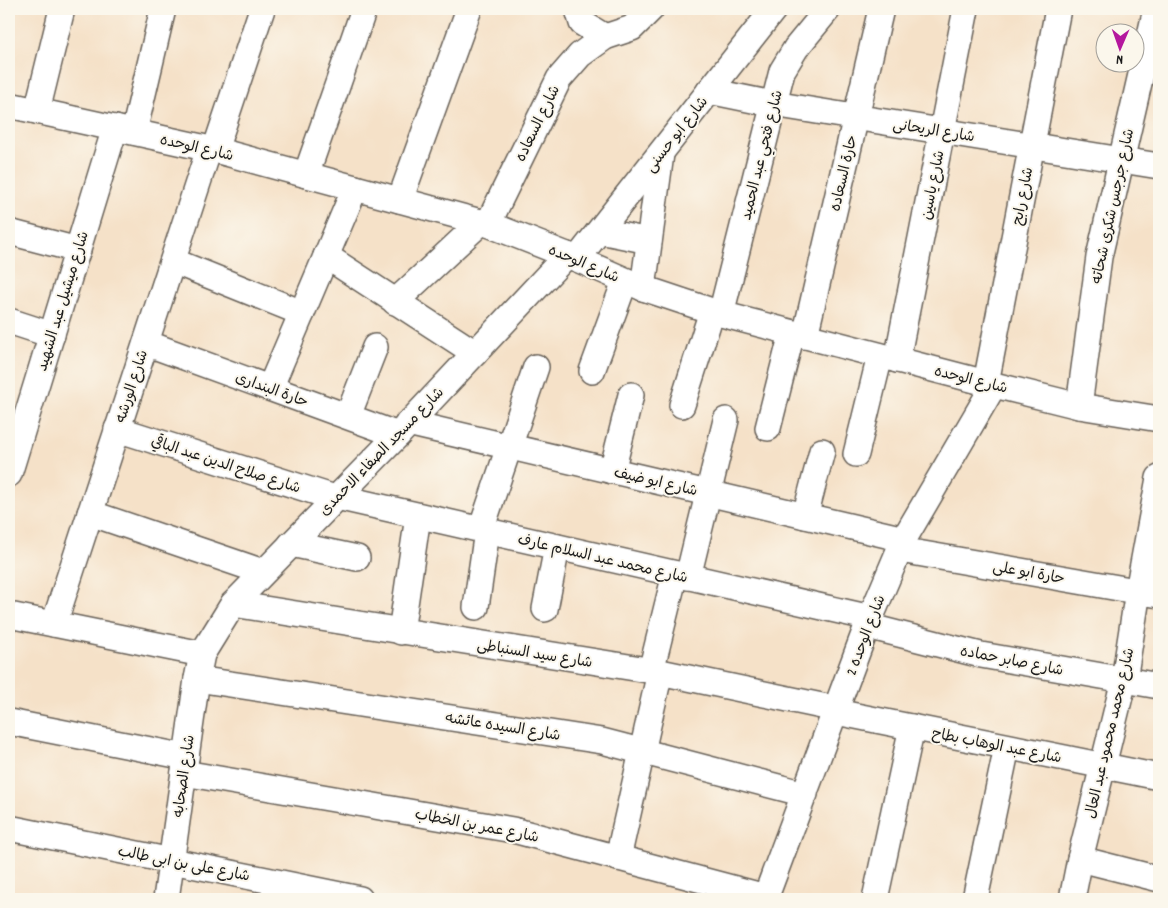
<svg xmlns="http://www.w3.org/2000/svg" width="1168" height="908" font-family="Dekko,'Playpen Sans Arabic',sans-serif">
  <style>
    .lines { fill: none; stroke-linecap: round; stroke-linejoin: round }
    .minor-casing { stroke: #686158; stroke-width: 28 }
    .minor { stroke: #fff; stroke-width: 25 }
    .labels { text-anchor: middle; stroke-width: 4; stroke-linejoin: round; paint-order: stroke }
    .street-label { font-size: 15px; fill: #1c1c1c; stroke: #fbf7ec }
  </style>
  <rect width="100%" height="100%" fill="#fbf7ec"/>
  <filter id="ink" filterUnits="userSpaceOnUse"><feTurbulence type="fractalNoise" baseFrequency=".02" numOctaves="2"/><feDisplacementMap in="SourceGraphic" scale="10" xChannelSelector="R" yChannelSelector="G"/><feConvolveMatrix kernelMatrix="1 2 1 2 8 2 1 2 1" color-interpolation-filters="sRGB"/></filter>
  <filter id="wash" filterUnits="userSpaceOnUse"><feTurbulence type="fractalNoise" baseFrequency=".0096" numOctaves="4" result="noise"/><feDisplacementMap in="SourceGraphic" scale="20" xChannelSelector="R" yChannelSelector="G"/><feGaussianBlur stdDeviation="1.12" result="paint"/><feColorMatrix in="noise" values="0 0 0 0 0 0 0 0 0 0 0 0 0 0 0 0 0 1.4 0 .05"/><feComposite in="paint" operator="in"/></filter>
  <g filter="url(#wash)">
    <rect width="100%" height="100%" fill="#f5e1c8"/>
  </g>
  <g filter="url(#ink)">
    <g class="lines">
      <!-- minor casing -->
      <g class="minor-casing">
        <g id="minor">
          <polyline points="580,9 579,13 582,23 605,37"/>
          <polyline points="709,91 773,104 1159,166"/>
          <polyline points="9,105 215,150 488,224 577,259 643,288 721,314 994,385 1079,406 1159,419"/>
          <polyline points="37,111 62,9"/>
          <polyline points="134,132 163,9"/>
          <polyline points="215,150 262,9"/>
          <polyline points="306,175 364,9"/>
          <polyline points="400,200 469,9"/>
          <polyline points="488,224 559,79 580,55 605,37 632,28 651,9"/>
          <polyline points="600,231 649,241"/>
          <polyline points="9,232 78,250"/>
          <polyline points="326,256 475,353"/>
          <polyline points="577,259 774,9"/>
          <polyline points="173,261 302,313"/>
          <polyline points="643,288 661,154"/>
          <polyline points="395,302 481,222"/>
          <polyline points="721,314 782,71 796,48 828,9"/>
          <polyline points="9,321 52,335"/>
          <polyline points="805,336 881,9"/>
          <polyline points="146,343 398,435"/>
          <polyline points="897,360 966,9"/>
          <polyline points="592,371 625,281"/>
          <polyline points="986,383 1058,9"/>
          <polyline points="270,388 355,188"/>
          <polyline points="682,405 712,311"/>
          <polyline points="1079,406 1099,257 1156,9"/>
          <polyline points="348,416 375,347"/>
          <polyline points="408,423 904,539"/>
          <polyline points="768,428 792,333"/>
          <polyline points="117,429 335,498"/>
          <polyline points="856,454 880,356"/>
          <polyline points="612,471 631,395"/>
          <polyline points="9,474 115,128"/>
          <polyline points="337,497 871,618"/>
          <polyline points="90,513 263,572"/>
          <polyline points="805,516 822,451"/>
          <polyline points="481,530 536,367"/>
          <polyline points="291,544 357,558"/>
          <polyline points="900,550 1159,595"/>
          <polyline points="688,577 726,420"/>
          <polyline points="233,604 660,672 836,709"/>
          <polyline points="476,607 487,531"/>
          <polyline points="545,609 557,547"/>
          <polyline points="9,615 202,654"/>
          <polyline points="54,624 209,149"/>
          <polyline points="867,626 981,655 1159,686"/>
          <polyline points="401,632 418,516"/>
          <polyline points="651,671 675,574"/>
          <polyline points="197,679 602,741 805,794"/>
          <polyline points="836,712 1159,777"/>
          <polyline points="9,722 186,757"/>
          <polyline points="184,773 513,830 766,897"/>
          <polyline points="9,828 360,899"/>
          <polyline points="618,858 660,672"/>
          <polyline points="1080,859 1159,879"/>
          <polyline points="166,899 197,679 202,654 233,604 398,435 567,255"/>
          <polyline points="765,899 867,626 904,539 994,385"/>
          <polyline points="875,899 912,727"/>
          <polyline points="975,899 1007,747"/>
          <polyline points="1072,899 1080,859 1124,680 1138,591 1159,478"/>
        </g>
      </g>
      <!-- minor -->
      <use href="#minor" class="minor"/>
    </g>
  </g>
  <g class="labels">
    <!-- street labels -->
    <g class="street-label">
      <text transform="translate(537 123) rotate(-64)" y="5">شارع السعاده</text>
      <text transform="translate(934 130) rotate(9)" y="5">شارع الريحانى</text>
      <text transform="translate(676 134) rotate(-52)" y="5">شارع ابو حسنى</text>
      <text transform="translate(197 147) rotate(13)" y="5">شارع الوحده</text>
      <text transform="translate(761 155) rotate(-76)" y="5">شارع فتحي عبد الحميد</text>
      <text transform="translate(843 173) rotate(-77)" y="5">حارة السعاده</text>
      <text transform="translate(932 185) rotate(-79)" y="5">شارع ياسين</text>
      <text transform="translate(1022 196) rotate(-79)" y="5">شارع رابح</text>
      <text transform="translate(1112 206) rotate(-78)" y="5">شارع جرجس شكرى شحاته</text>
      <text transform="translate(584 263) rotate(23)" y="5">شارع الوحده</text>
      <text transform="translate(62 301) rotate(-73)" y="5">شارع ميشيل عبد الشهيد</text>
      <text transform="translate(971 379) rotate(14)" y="5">شارع الوحده</text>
      <text transform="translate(131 386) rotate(-72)" y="5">شارع الورشه</text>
      <text transform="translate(272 389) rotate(20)" y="5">حارة البندارى</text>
      <text transform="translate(381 451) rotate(-46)" y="5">شارع مسجد الصفاء الاحمدى</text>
      <text transform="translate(226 464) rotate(18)" y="5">شارع صلاح الدين عبد الباقي</text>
      <text transform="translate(656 481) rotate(13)" y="5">شارع ابو ضيف</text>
      <text transform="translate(603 558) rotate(13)" y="5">شارع محمد عبد السلام عارف</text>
      <text transform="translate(1029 572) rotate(10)" y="5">حارة ابو على</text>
      <text transform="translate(865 635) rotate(-69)" y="5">شارع الوحده 2</text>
      <text transform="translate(535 653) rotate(9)" y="5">شارع سيد السنباطى</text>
      <text transform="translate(1012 660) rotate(11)" y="5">شارع صابر حماده</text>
      <text transform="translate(503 726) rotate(9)" y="5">شارع السيده عائشه</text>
      <text transform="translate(1109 733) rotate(-77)" y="5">شارع محمد محمود عبد العال</text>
      <text transform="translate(997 745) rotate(11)" y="5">شارع عبد الوهاب بطاح</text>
      <text transform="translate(183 776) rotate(-82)" y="5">شارع الصحابه</text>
      <text transform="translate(477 825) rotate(11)" y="5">شارع عمر بن الخطاب</text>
      <text transform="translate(184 863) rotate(11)" y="5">شارع على بن ابى طالب</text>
    </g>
  </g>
  <!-- margin -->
  <rect width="1168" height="908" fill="none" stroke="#fbf7ec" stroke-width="30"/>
  <!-- north arrow -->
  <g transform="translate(1120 48) rotate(182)"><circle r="24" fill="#fbf7ec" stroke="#a29f99"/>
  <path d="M0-4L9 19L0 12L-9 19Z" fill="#b5179e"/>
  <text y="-8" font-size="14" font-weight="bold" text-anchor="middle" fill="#1c1c1c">N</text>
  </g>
</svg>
